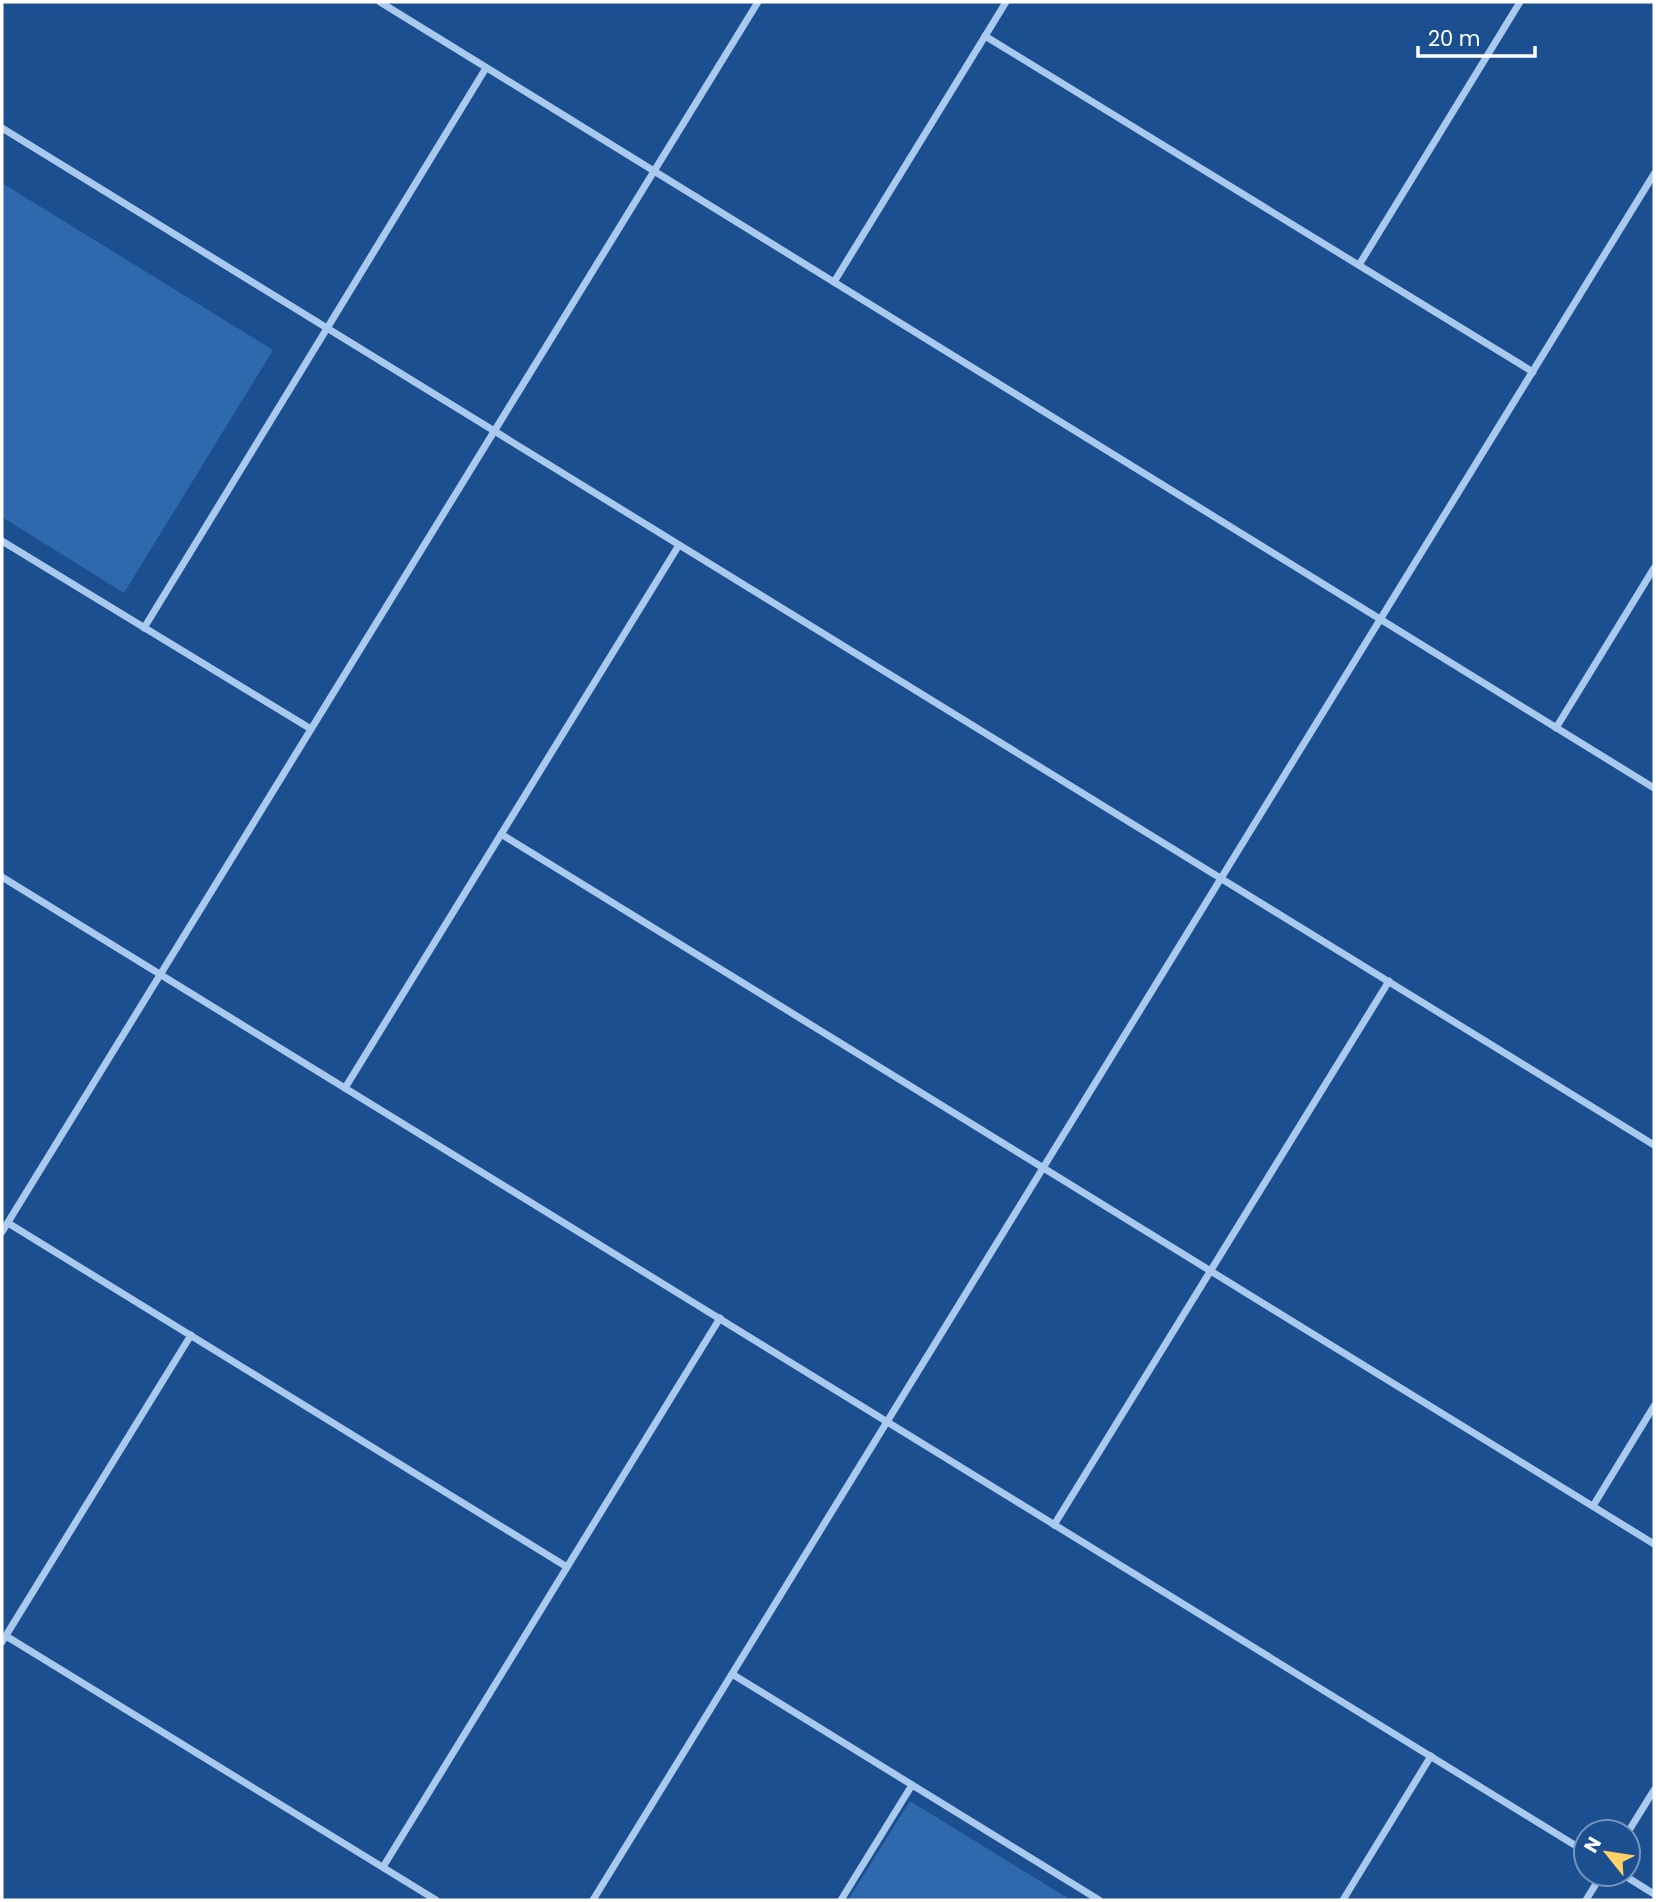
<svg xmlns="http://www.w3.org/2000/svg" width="1656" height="1902" font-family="Poppins,sans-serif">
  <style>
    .pitch { fill: #2e69ad }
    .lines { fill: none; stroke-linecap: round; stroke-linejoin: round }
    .minor { stroke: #a9c9ee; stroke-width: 7 }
  </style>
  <rect width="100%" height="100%" fill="#1b4f8f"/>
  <!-- pitch -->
  <g class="pitch">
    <polygon points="2,183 273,350 124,593 2,517"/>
    <polygon points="910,1801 1071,1900 848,1900"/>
  </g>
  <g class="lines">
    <!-- minor -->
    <g class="minor">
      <polyline points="380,2 1654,788"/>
      <polyline points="985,36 1533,372"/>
      <polyline points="2,128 1654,1145"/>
      <polyline points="1359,265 1520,2"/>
      <polyline points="834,282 1006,2"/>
      <polyline points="2,541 311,729"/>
      <polyline points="144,628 486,68"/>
      <polyline points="1556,728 1654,568"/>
      <polyline points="501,834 1654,1544"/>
      <polyline points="2,877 1586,1852"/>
      <polyline points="345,1088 679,545"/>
      <polyline points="8,1223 567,1567"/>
      <polyline points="2,1232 758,2"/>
      <polyline points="1593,1506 1654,1406"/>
      <polyline points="1054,1525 1389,981"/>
      <polyline points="6,1636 436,1900"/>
      <polyline points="2,1642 191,1335"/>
      <polyline points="732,1674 1099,1900"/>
      <polyline points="1628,1832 1654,1790"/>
      <polyline points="383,1867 720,1318"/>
      <polyline points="1622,1874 1654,1894"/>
      <polyline points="593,1900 1654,174"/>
      <polyline points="841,1900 912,1785"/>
      <polyline points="1343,1900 1431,1756"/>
      <polyline points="1586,1900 1602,1874"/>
    </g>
  </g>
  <!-- border -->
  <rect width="1656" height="1902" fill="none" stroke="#ffffff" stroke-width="7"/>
  <!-- north arrow -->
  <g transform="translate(1607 1853) rotate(300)"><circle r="33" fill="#1b4f8f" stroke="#7695bc" stroke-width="2"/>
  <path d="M0-5L12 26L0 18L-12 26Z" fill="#ffd166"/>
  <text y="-10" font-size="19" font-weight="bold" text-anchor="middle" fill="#ffffff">N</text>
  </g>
  <!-- scale -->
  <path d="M1418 46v10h117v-10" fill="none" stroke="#ffffff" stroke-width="3.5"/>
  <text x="1428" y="46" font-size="21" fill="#ffffff" stroke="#1b4f8f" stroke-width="5" paint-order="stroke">20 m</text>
</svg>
